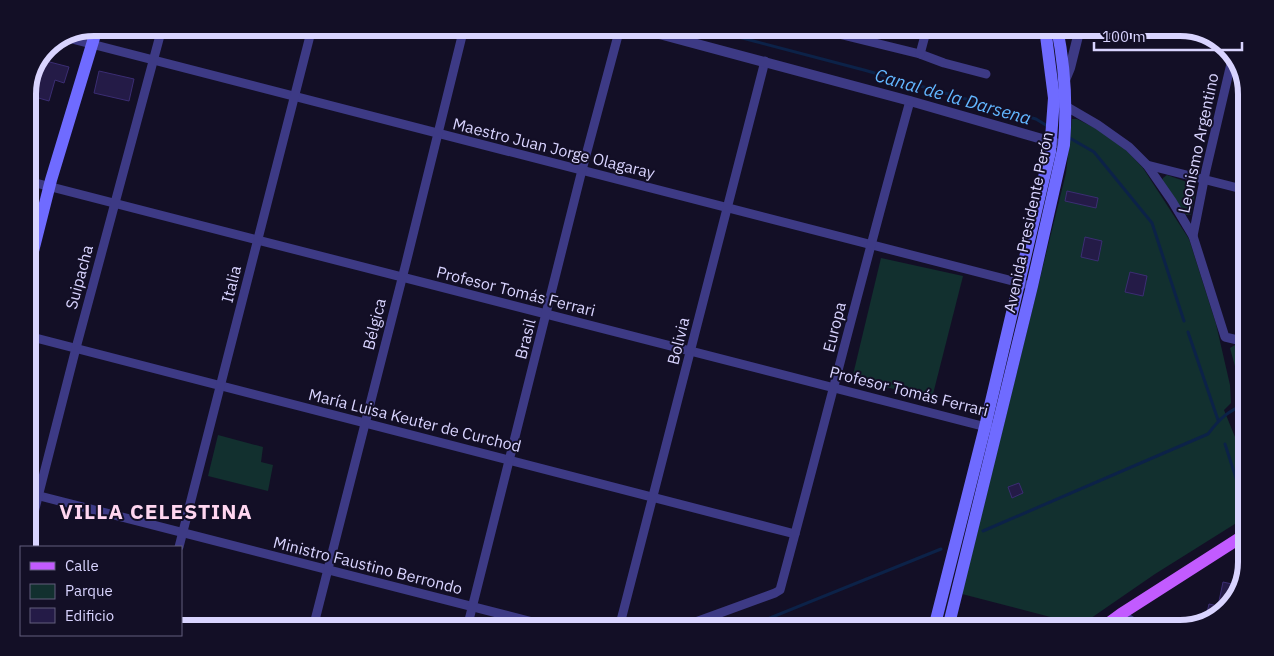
<svg xmlns="http://www.w3.org/2000/svg" width="1274" height="656" font-family="'IBM Plex Sans',sans-serif">
  <style>
    .green { fill: #12302f }
    .lines { fill: none; stroke-linecap: round; stroke-linejoin: round }
    .stream { stroke: #0c2248; stroke-width: 3 }
    .building { fill: #241b47; stroke: #3b2d73 }
    .minor { stroke: #3d3a85; stroke-width: 9 }
    .tertiary { stroke: #3d3a85; stroke-width: 10 }
    .secondary { stroke: #6f6bff; stroke-width: 12 }
    .primary { stroke: #c25bff; stroke-width: 12 }
    .labels { text-anchor: middle; stroke-width: 4; stroke-linejoin: round; paint-order: stroke }
    .street-label { font-size: 16px; fill: #d9d4ff; stroke: #130f26 }
    .water-label { font-size: 18px; font-style: italic; fill: #62b6ff; stroke: #130f26 }
    .district-label { font-size: 21px; font-weight: bold; letter-spacing: 1px; fill: #ffd6f0; stroke: #130f26 }
    .rim { fill: none; stroke: #d9d4ff; stroke-width: 6 }
  </style>
  <rect width="100%" height="100%" fill="#130f26"/>
  <!-- green -->
  <g class="green">
    <polygon points="1072,119 1077,119 1097,129 1124,148 1143,168 1189,239 1216,324 1230,385 1231,403 1224,410 1235,437 1246,433 1246,517 1155,574 1081,625 962,594 1066,173"/>
    <polygon points="1167,175 1190,183 1195,194 1191,215 1186,215 1181,210 1162,181 1163,178"/>
    <polygon points="881,258 963,276 932,398 852,379"/>
    <polygon points="1235,345 1246,348 1246,381 1238,377 1230,348"/>
    <polygon points="218,435 263,447 261,462 273,465 268,491 208,476"/>
  </g>
  <g class="lines">
    <!-- stream -->
    <g class="stream">
      <polyline points="704,28 864,70 1036,119 1049,127"/>
      <polyline points="1068,137 1094,152 1152,223 1184,321"/>
      <polyline points="1188,332 1218,420"/>
      <polyline points="1225,444 1246,509"/>
      <path d="M 983,531 L 1208,434 C 1220,418 1228,411 1246,404"/>
      <polyline points="745,628 941,549"/>
    </g>
  </g>
  <!-- building -->
  <g class="building">
    <polygon points="42,60 69,67 64,83 55,80 49,101 28,95 28,90"/>
    <polygon points="99,71 134,79 129,101 94,93"/>
    <polygon points="1067,191 1098,198 1096,208 1065,201"/>
    <polygon points="1085,237 1102,241 1098,261 1081,257"/>
    <polygon points="1130,272 1147,276 1143,296 1125,292"/>
    <polygon points="1019,483 1023,493 1012,498 1008,487"/>
    <polygon points="1223,582 1241,586 1240,591 1216,617 1205,621 1209,604 1218,606"/>
  </g>
  <g class="lines">
    <!-- minor -->
    <g class="minor">
      <polyline points="814,28 920,54 944,63 986,74"/>
      <polyline points="68,38 1024,284"/>
      <polyline points="920,54 927,28"/>
      <polyline points="1062,104 1098,125 1129,147 1147,165 1172,201 1193,236 1225,337 1246,342"/>
      <polyline points="1147,165 1246,190"/>
      <polyline points="28,181 990,428"/>
      <polyline points="1193,236 1206,170 1233,55"/>
      <polyline points="28,336 795,534"/>
      <polyline points="28,493 556,628"/>
      <polyline points="28,536 76,348 162,28"/>
      <polyline points="179,547 312,28"/>
      <polyline points="1121,614 1132,621 1152,628"/>
      <polyline points="313,628 406,263 464,28"/>
      <polyline points="467,628 582,170 620,28"/>
      <polyline points="619,628 765,61"/>
      <path d="M 679,628 L 775,593 L 780,590 C 824,427 865,263 910,101"/>
    </g>
    <!-- tertiary -->
    <g class="tertiary">
      <polyline points="637,28 910,101 1056,143"/>
      <polyline points="1065,80 1070,68 1080,28"/>
    </g>
    <!-- secondary -->
    <g class="secondary">
      <polyline points="28,271 51,180 97,28"/>
      <polyline points="934,628 985,427 1050,152 1054,98 1045,28"/>
      <path d="M 948,628 L 1032,286 L 1064,145 C 1067,106 1065,67 1057,28"/>
    </g>
    <!-- primary -->
    <polyline class="primary" points="1102,628 1121,614 1246,534"/>
  </g>
  <g class="labels">
    <!-- street labels -->
    <g class="street-label">
      <text transform="translate(1198 143) rotate(-78)" y="6">Leonismo Argentino</text>
      <text transform="translate(554 148) rotate(14)" y="6">Maestro Juan Jorge Olagaray</text>
      <text transform="translate(1028 222) rotate(-78)" y="6">Avenida Presidente Perón</text>
      <text transform="translate(79 277) rotate(-75)" y="6">Suipacha</text>
      <text transform="translate(231 284) rotate(-76)" y="6">Italia</text>
      <text transform="translate(516 291) rotate(14)" y="6">Profesor Tomás Ferrari</text>
      <text transform="translate(374 324) rotate(-76)" y="6">Bélgica</text>
      <text transform="translate(834 327) rotate(-76)" y="6">Europa</text>
      <text transform="translate(525 339) rotate(-76)" y="6">Brasil</text>
      <text transform="translate(678 341) rotate(-76)" y="6">Bolivia</text>
      <text transform="translate(909 391) rotate(14)" y="6">Profesor Tomás Ferrari</text>
      <text transform="translate(415 420) rotate(14)" y="6">María Luisa Keuter de Curchod</text>
      <text transform="translate(368 565) rotate(14)" y="6">Ministro Faustino Berrondo</text>
    </g>
    <!-- water labels -->
    <g class="water-label">
      <text transform="translate(953 97) rotate(16)" y="6">Canal de la Darsena</text>
    </g>
    <!-- district labels -->
    <g class="district-label">
      <text x="156" y="519">VILLA CELESTINA</text>
    </g>
  </g>
  <!-- crop -->
  <path d="M0 0H1274V656H0ZM94 36H1180A58 58 0 0 1 1238 94V562A58 58 0 0 1 1180 620H94A58 58 0 0 1 36 562V94A58 58 0 0 1 94 36Z" fill="#130f26" fill-rule="evenodd"/>
  <path class="rim" d="M94 36H1180A58 58 0 0 1 1238 94V562A58 58 0 0 1 1180 620H94A58 58 0 0 1 36 562V94A58 58 0 0 1 94 36Z"/>
  <!-- legend -->
  <rect x="20" y="546" width="162" height="90" fill="#130f26" stroke="#625e7d"/>
  <rect x="30" y="562" width="25" height="8" fill="#c25bff" stroke="#625e7d"/>
  <text x="65" y="571" font-size="15" fill="#d9d4ff">Calle</text>
  <rect x="30" y="584" width="25" height="15" fill="#12302f" stroke="#625e7d"/>
  <text x="65" y="596" font-size="15" fill="#d9d4ff">Parque</text>
  <rect x="30" y="608" width="25" height="15" fill="#241b47" stroke="#625e7d"/>
  <text x="65" y="621" font-size="15" fill="#d9d4ff">Edificio</text>
  <!-- scale -->
  <path d="M1094 42v8h148v-8" fill="none" stroke="#d9d4ff" stroke-width="2.5"/>
  <text x="1102" y="42" font-size="15" fill="#d9d4ff" stroke="#130f26" stroke-width="4" paint-order="stroke">100 m</text>
</svg>
